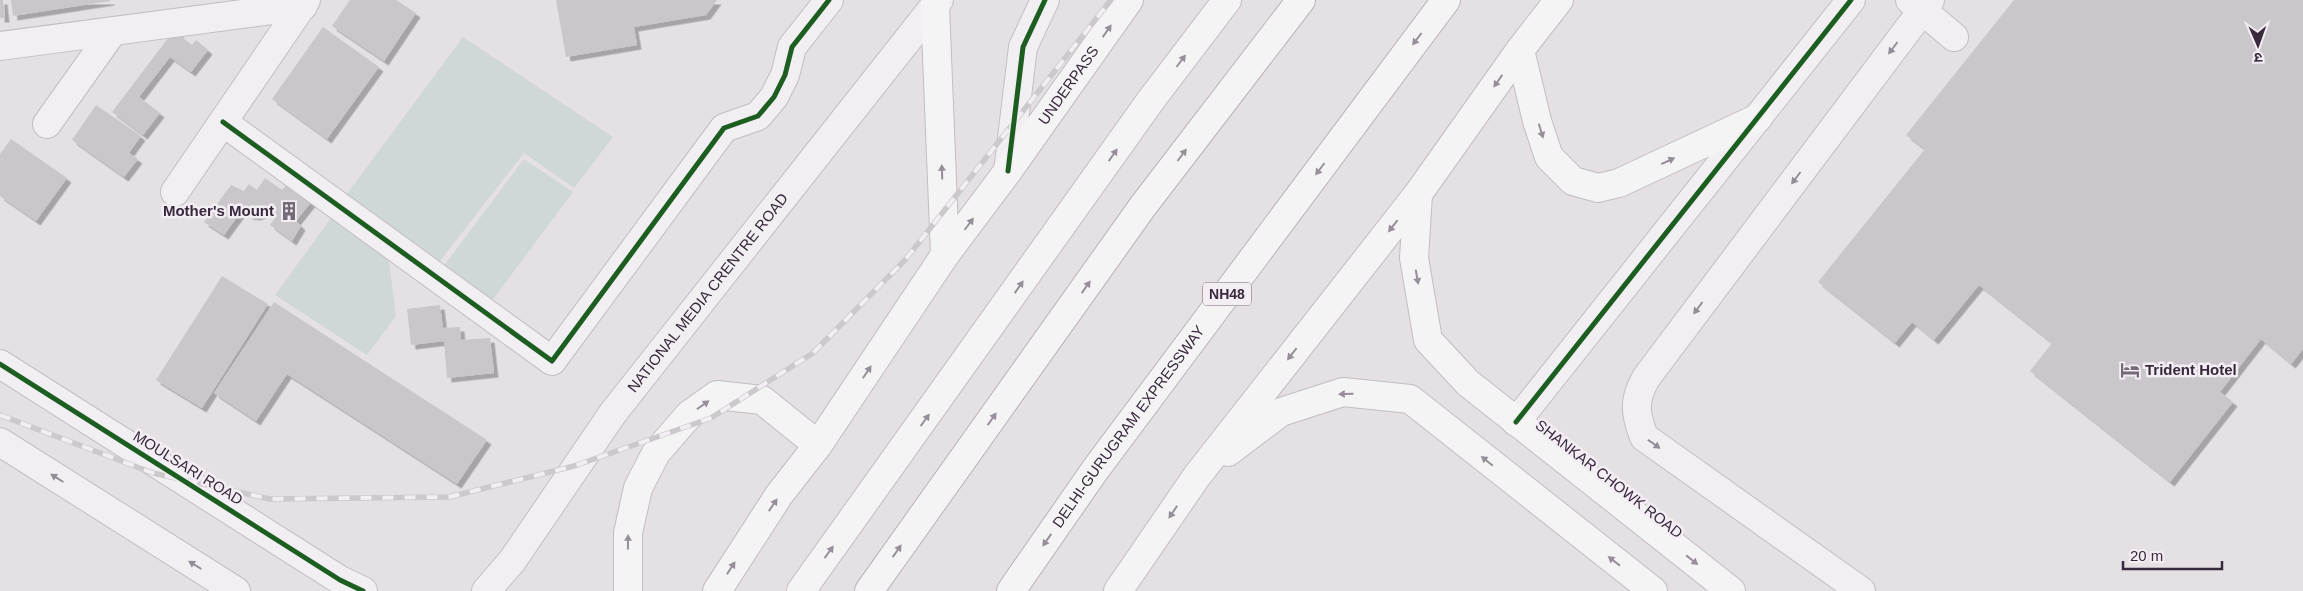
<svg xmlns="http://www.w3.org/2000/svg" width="2303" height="591" font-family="Arial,'Noto Sans Devanagari',sans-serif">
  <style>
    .green { fill: #d0d7d8 }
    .building { fill: #cac6cb; filter: url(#shadow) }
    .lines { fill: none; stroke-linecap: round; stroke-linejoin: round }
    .minor-casing { stroke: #c2bec2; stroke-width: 30 }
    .major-casing { stroke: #c1bdc2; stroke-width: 30 }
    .highway-casing { stroke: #b7b3b8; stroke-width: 30 }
    .minor { stroke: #f1eff2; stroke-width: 28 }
    .major { stroke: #f5f4f5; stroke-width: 28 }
    .highway { stroke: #f5f4f5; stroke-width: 28 }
    .rail-casing { stroke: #ccc9cc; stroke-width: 5.5 }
    .rail { stroke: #f3edf4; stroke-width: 4; stroke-dasharray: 11; stroke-linecap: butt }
    .cycleway-casing { stroke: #f3edf4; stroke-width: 8 }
    .cycleway { stroke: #1b5e20; stroke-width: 5 }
    .oneway { fill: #968e98 }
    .oneway2 { fill: #948c97 }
    .labels { text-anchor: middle; stroke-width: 5; stroke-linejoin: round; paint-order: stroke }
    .shield { fill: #f3edf4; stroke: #706473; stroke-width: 1 }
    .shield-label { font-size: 14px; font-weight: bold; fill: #38293c }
    .street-label { font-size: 15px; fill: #38293c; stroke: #f3edf4 }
    .poi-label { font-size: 15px; font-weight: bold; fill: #38293c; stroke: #f3edf4; text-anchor: end }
  </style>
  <defs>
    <filter id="shadow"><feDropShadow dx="4.5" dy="4.5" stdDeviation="0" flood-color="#0004"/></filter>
  </defs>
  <rect width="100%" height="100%" fill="#e4e0e4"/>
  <!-- green -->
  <g class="green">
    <polygon points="463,37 613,137 574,188 524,153 436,266 344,198"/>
    <polygon points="524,159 573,192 491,302 443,267"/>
    <polygon points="334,214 388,254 396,316 367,355 275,295"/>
  </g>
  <!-- building -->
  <g class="building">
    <polygon points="0,0 3,0 5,18 0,18"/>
    <polygon points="11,0 110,0 110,1 13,16"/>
    <polygon points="350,0 396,0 416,13 384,61 332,26"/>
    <polygon points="556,0 717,0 706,15 634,27 637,45 566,57"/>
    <polygon points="2014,0 2303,0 2303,349 2291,364 2261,339 2220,392 2233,402 2170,482 2030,371 2052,343 1979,285 1934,340 1912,322 1895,343 1818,282 1925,149 1906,135"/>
    <polygon points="178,25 179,35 192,45 196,40 208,50 191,72 170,57 139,97 160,113 143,135 112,112"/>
    <polygon points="323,27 379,67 327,139 272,99"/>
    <polygon points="96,105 141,136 129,153 138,159 124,177 72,140"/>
    <polygon points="11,139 67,178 36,221 0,196 0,154"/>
    <polygon points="265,178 282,190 289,182 312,201 296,221 301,226 292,241 270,225 278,214 265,206 262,214 256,216 249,215 243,209 224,235 204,222 231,185 244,191 249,184 257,190"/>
    <polygon points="222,276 268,304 202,408 156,380"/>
    <polygon points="274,302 487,440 457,484 287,374 256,421 214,393"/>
    <polygon points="440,305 443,328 460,327 461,340 490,338 494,373 447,378 444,341 411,345 407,309"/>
  </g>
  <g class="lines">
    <!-- minor casing -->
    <g class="minor-casing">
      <g id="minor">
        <polyline points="1910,0 1954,37"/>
        <polyline points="0,46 303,6"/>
        <polyline points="223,122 552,361 724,128 758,116 774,97 785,75 792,47 829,0"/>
        <polyline points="47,124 113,31"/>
        <polyline points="1008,171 1023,47 1045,0"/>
        <polyline points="175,192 306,0"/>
        <polyline points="0,364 340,580 363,591"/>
        <polyline points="1516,422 1851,0"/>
        <polyline points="0,442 236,591"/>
        <path id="s1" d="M 486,591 L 512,561 L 613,413 L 939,0"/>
        <path d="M 1861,591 L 1644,437 C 1635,413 1633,401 1646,378 L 1930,0"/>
      </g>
    </g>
    <!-- major casing -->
    <g class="major-casing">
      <g id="major">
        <polyline points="935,6 945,255"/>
        <polyline points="1520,50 1537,121 1549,157 1573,181 1598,188 1619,183 1758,118"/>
        <polyline points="1418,194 1414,258 1428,340 1468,383 1731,591"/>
        <polyline points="1228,452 1281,412 1343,392 1410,399 1653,591"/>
        <polyline points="628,591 628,533 638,488 656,453 689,415 717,395 762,400 818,445"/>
        <path id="s2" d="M 717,591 L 779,495 L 818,445 L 945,255 L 1008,171 L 1129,0"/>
        <polyline points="801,591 1151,100 1227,0"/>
        <polyline points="1118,591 1197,476 1418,194 1520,50 1559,0"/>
      </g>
    </g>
    <!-- highway casing -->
    <g class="highway-casing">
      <g id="highway">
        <polyline points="869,591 1143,206 1301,0"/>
        <path id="s3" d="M 1011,591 L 1095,470 L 1446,0"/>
      </g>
    </g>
    <!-- minor -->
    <use href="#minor" class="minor"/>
    <!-- major -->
    <use href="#major" class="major"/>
    <!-- highway -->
    <use href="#highway" class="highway"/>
    <!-- rail casing -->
    <g class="rail-casing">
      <polyline id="rail" points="0,415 153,473 270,499 449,497 574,466 711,418 813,353 905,260 1111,0"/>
    </g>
    <!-- rail -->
    <use href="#rail" class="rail"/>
    <!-- cycleway casing -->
    <g class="cycleway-casing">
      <g id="cycleway">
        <polyline points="223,122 552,361 724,128 758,116 774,97 785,75 792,47 829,0"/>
        <polyline points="1008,171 1023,47 1045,0"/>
        <polyline points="0,364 340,580 363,591"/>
        <polyline points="1516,422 1851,0"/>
      </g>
    </g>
    <!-- cycleway -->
    <use href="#cycleway" class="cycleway"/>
  </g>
  <!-- one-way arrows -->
  <defs><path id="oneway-solid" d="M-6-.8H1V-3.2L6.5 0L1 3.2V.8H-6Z" transform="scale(1.25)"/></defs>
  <g class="oneway">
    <use href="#oneway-solid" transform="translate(1107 31) rotate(-55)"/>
    <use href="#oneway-solid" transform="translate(1417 39) rotate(127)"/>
    <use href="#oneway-solid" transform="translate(1181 61) rotate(-53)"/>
    <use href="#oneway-solid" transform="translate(1498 81) rotate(125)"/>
    <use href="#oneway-solid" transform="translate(1541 131) rotate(73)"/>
    <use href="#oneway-solid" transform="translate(1113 155) rotate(-55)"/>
    <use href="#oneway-solid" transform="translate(1182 155) rotate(-53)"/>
    <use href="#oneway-solid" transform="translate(1668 161) rotate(-25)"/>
    <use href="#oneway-solid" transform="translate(1320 169) rotate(127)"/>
    <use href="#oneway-solid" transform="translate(942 172) rotate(-92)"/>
    <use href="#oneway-solid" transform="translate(969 224) rotate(-53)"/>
    <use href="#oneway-solid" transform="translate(1393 226) rotate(128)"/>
    <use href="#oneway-solid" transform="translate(1417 277) rotate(80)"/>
    <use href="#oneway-solid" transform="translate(1019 287) rotate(-55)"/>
    <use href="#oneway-solid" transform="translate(1086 287) rotate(-55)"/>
    <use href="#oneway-solid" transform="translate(1292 354) rotate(128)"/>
    <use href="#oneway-solid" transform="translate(867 372) rotate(-56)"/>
    <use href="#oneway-solid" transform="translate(1346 394) rotate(178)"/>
    <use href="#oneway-solid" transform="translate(703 405) rotate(-35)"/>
    <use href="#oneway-solid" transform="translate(992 419) rotate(-55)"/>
    <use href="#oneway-solid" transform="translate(925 420) rotate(-54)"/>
    <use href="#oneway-solid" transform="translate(1487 461) rotate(-141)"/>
    <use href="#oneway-solid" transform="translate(773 505) rotate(-56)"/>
    <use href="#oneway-solid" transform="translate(1173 512) rotate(124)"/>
    <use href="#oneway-solid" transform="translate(1047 540) rotate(125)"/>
    <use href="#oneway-solid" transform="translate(628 542) rotate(-89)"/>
    <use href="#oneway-solid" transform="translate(897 551) rotate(-55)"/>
    <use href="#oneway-solid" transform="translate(829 552) rotate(-54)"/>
    <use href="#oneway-solid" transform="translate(1692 560) rotate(38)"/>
    <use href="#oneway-solid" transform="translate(1614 561) rotate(-142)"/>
    <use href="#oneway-solid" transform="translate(731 568) rotate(-57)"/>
  </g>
  <g class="oneway2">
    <use href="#oneway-solid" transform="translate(1893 48) rotate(127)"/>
    <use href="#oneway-solid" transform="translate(1796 178) rotate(127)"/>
    <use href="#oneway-solid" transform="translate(1698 308) rotate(127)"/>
    <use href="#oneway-solid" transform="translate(1654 444) rotate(35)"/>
    <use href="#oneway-solid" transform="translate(57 478) rotate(-148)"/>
    <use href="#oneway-solid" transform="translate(195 565) rotate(-148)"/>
  </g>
  <!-- icons -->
  <defs>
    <g id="building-bare" transform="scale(1.5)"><path d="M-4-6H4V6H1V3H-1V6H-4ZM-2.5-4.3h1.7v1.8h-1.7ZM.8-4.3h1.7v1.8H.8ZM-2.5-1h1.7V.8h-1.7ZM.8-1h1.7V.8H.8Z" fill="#746977" stroke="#f3edf4" stroke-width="2.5" paint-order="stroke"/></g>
    <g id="hotel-bare" transform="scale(1.5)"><path d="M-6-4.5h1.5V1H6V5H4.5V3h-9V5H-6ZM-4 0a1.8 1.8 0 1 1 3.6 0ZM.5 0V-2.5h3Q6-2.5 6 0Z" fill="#746977" stroke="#f3edf4" stroke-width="2.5" paint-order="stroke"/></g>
  </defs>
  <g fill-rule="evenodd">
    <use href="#building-bare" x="289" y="211"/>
    <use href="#hotel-bare" x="2130" y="370"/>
  </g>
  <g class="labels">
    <!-- shield labels -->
    <rect class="shield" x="1203" y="282.5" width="48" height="23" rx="4"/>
    <g class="shield-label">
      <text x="1227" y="299">NH48</text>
    </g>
    <!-- street labels -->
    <g class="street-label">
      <text dy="5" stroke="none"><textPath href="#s2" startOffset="616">UNDERPASS</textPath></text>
      <text dy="5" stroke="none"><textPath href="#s1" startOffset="372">NATIONAL MEDIA CRENTRE ROAD</textPath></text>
      <text dy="5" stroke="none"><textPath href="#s3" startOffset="202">DELHI-GURUGRAM EXPRESSWAY</textPath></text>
      <text transform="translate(188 468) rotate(32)" y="5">MOULSARI ROAD</text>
      <text transform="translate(1609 479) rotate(38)" y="5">SHANKAR CHOWK ROAD</text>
    </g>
    <!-- poi labels -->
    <g class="poi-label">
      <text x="274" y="216">Mother's Mount</text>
      <text x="2145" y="375" text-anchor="start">Trident Hotel</text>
    </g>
  </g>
  <!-- north arrow -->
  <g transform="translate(2258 45) rotate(178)" stroke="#f3edf4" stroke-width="4" paint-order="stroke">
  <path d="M0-4L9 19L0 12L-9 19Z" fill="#38293c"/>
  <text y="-8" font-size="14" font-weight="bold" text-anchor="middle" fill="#38293c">उ</text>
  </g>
  <!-- scale -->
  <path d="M2123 561v8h99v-8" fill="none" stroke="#38293c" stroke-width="2.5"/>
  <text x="2130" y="561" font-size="15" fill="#38293c" stroke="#f3edf4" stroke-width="4" paint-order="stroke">20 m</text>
</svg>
